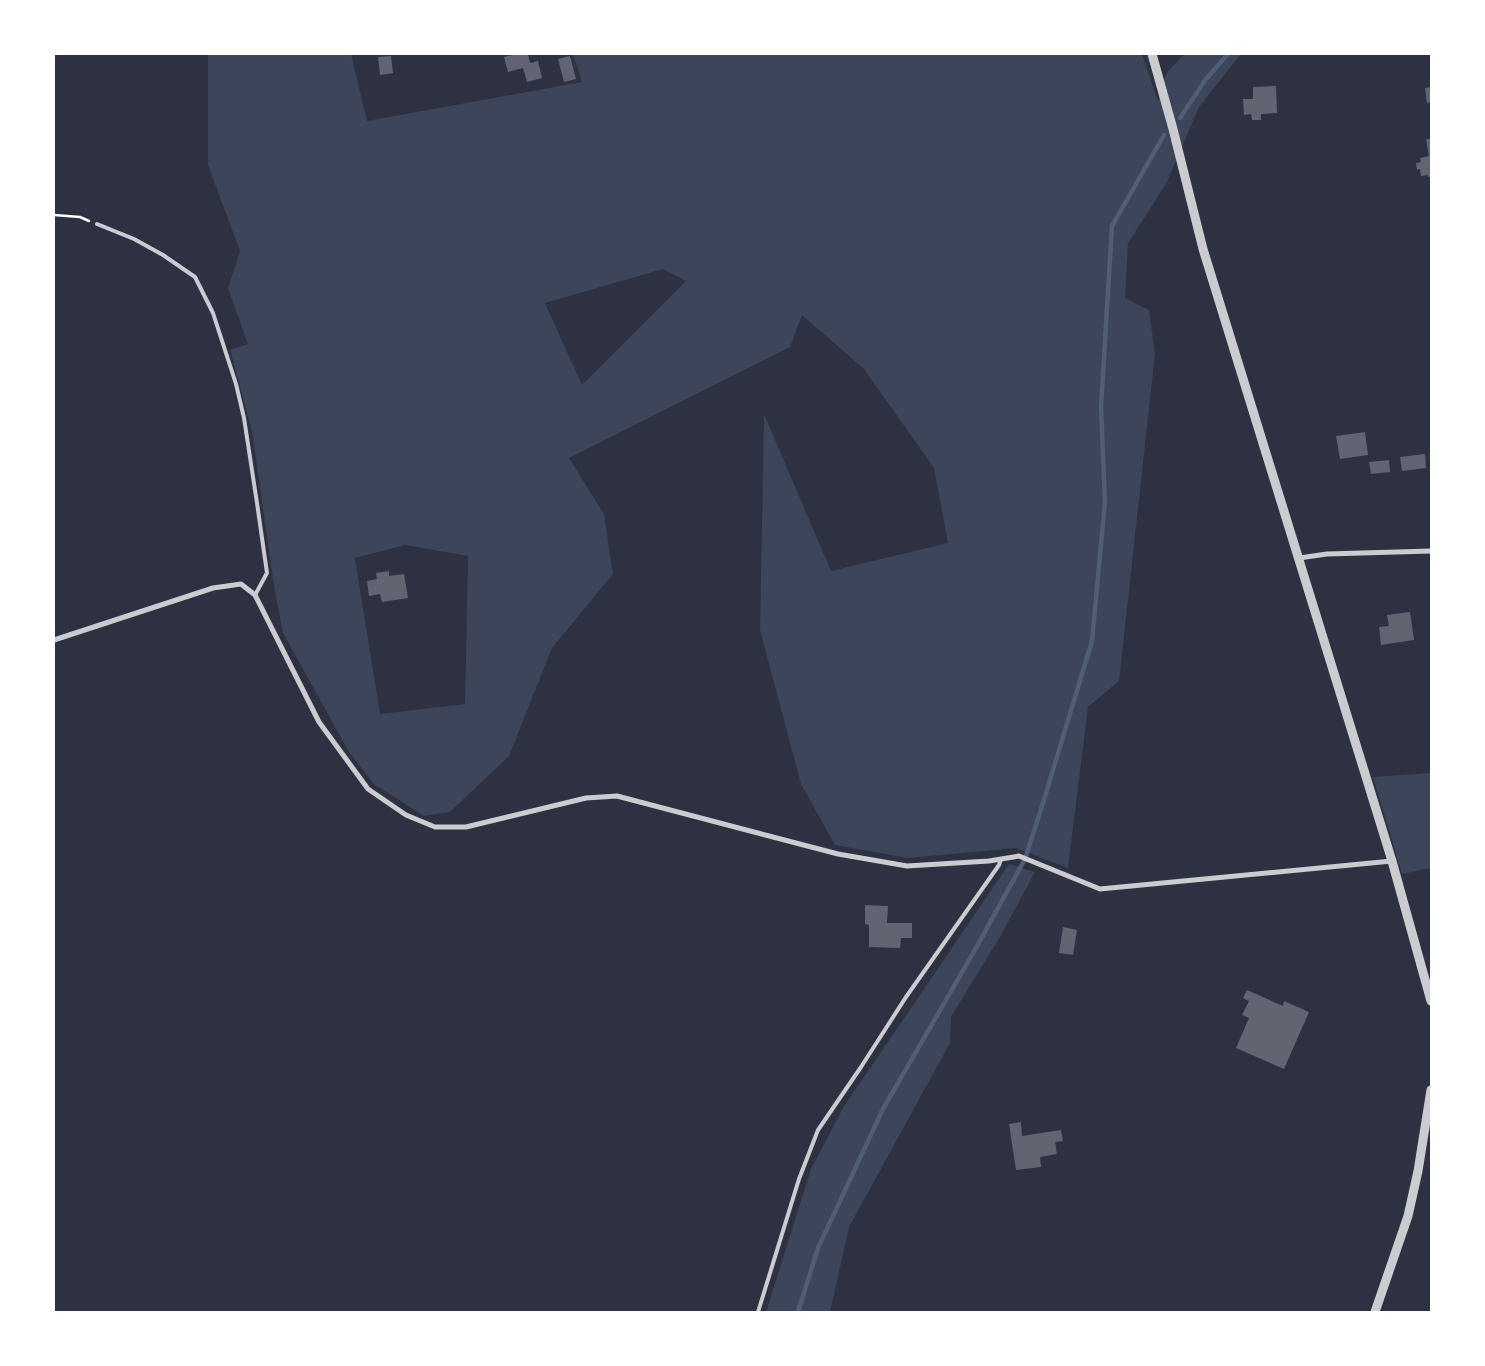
<svg xmlns="http://www.w3.org/2000/svg" width="1485" height="1366" font-family="Montserrat,sans-serif">
  <style>
    .green { fill: #3c4559; fill-rule: evenodd }
    .lines { fill: none; stroke-linecap: round; stroke-linejoin: round }
    .stream { stroke: #4f5d75; stroke-width: 4.5 }
    .building { fill: #626471 }
    .path { stroke: #fff; stroke-width: 2.5 }
    .service { stroke: #caccd0; stroke-width: 4 }
    .minor { stroke: #caccd0; stroke-width: 5 }
    .tertiary { stroke: #caccd0; stroke-width: 9 }
  </style>
  <rect width="100%" height="100%" fill="#2d3142"/>
  <!-- green -->
  <g class="green">
    <path d="M 208,54 L 351,54 L 367,121 L 582,82 L 573,54 L 1142,54 L 1158,102 L 1166,74 L 1184,54 L 1241,54 L 1199,107 L 1166,184 L 1128,243 L 1125,298 L 1149,310 L 1155,354 L 1119,681 L 1088,707 L 1068,868 L 1016,848 L 908,858 L 835,845 L 801,784 L 760,630 L 764,414 L 831,571 L 948,543 L 934,468 L 864,369 L 802,315 L 790,347 L 569,458 L 604,514 L 613,574 L 552,648 L 509,756 L 450,812 L 424,816 L 374,784 L 349,752 L 283,633 L 274,586 L 252,431 L 230,350 L 248,344 L 228,288 L 240,251 L 208,165 ZM 663,269 L 686,281 L 582,385 L 545,303 ZM 405,545 L 468,556 L 465,704 L 380,714 L 355,558 Z"/>
    <polygon points="1431,773 1431,868 1402,874 1373,777"/>
    <polygon points="1009,864 1035,872 1001,935 951,1017 950,1043 849,1227 830,1312 766,1312 811,1169 843,1108"/>
  </g>
  <g class="lines">
    <!-- stream -->
    <g class="stream">
      <polyline points="1180,118 1206,79 1228,54"/>
      <polyline points="798,1312 818,1248 883,1109 976,948 1025,859 1043,803 1092,641 1105,502 1101,407 1112,226 1164,135"/>
    </g>
  </g>
  <!-- building -->
  <g class="building">
    <polygon points="516,54 528,54 530,63 538,61 542,78 527,82 523,68 508,72 504,57"/>
    <polygon points="391,56 393,73 380,75 378,57"/>
    <polygon points="570,56 576,79 564,82 558,59"/>
    <polygon points="1276,86 1277,113 1261,114 1261,120 1252,120 1251,114 1244,115 1243,99 1253,99 1253,87"/>
    <polygon points="1431,87 1431,102 1427,103 1425,88"/>
    <polygon points="1426,139 1431,139 1431,177 1428,177 1428,175 1421,176 1420,169 1417,170 1416,163 1421,162 1420,158 1429,156"/>
    <polygon points="1365,432 1368,455 1340,459 1336,436"/>
    <polygon points="1425,454 1426,468 1402,471 1400,457"/>
    <polygon points="1389,460 1390,472 1371,474 1369,462"/>
    <polygon points="389,571 389,576 404,574 408,598 382,602 380,594 369,596 367,581 377,579 376,573"/>
    <polygon points="1410,612 1414,640 1381,645 1379,627 1389,626 1387,615"/>
    <polygon points="865,905 888,906 887,923 912,923 912,938 901,938 900,948 869,947 869,925 865,924"/>
    <polygon points="1063,927 1077,930 1073,955 1059,953"/>
    <polygon points="1247,990 1283,1006 1284,1001 1309,1012 1284,1069 1236,1048 1249,1018 1242,1015 1249,1001 1243,998"/>
    <polygon points="1021,1122 1022,1136 1061,1130 1063,1141 1055,1142 1057,1154 1040,1157 1041,1167 1016,1170 1009,1124"/>
  </g>
  <g class="lines">
    <!-- path -->
    <polyline class="path" points="54,215 80,217 89,221"/>
    <!-- service -->
    <g class="service">
      <polyline points="97,224 134,239 163,255 195,277 213,313 236,384 244,418 257,503 267,573 255,595"/>
      <polyline points="758,1312 799,1179 818,1130 861,1067 906,997 999,865 1001,859"/>
    </g>
    <!-- minor -->
    <g class="minor">
      <polyline points="1299,558 1327,554 1431,551"/>
      <polyline points="54,640 213,588 241,584 255,595 319,722 368,789 406,815 435,827 466,827 586,798 617,796 838,854 907,866 989,861 1019,856 1100,889 1392,861"/>
    </g>
    <!-- tertiary -->
    <g class="tertiary">
      <polyline points="1152,54 1173,129 1203,249 1392,861 1431,1001"/>
      <polyline points="1375,1312 1408,1216 1418,1171 1431,1090"/>
    </g>
  </g>
  <!-- border -->
  <rect width="1485" height="1366" fill="none" stroke="#ffffff" stroke-width="110"/>
</svg>
